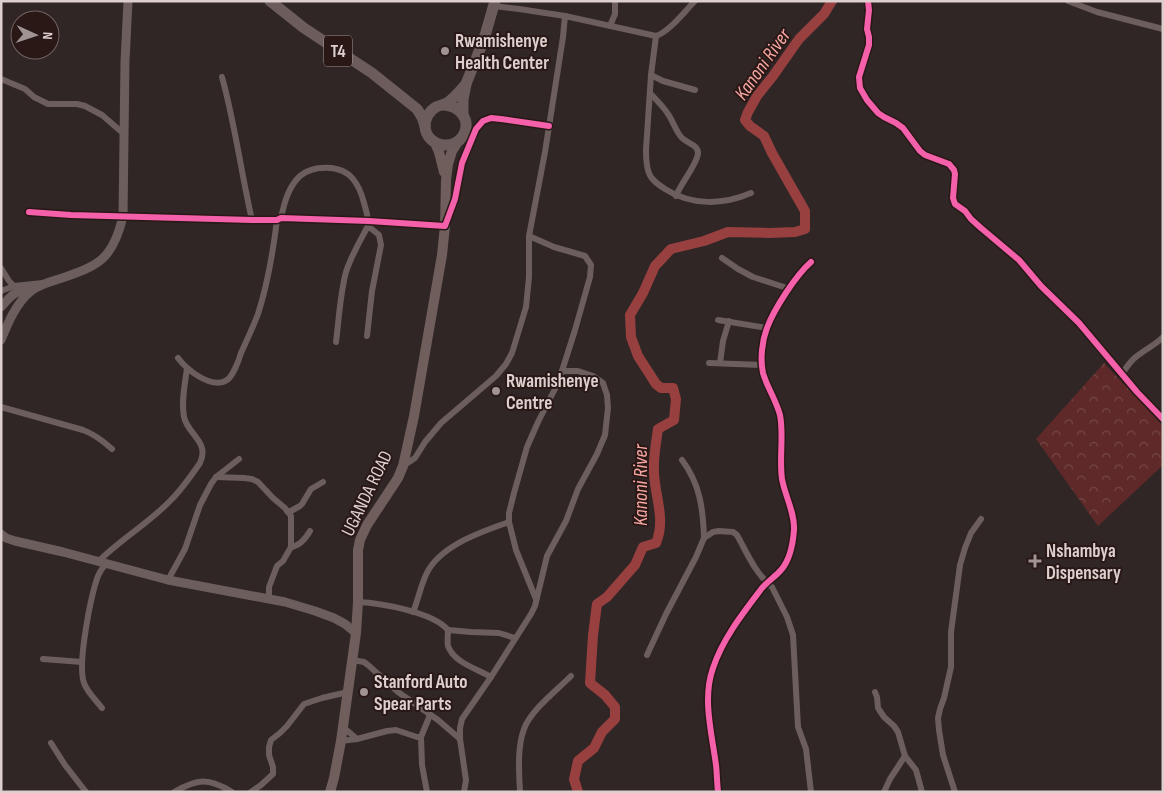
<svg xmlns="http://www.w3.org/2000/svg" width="1164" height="793" font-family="'Sofia Sans Condensed',sans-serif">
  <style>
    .forest { fill: url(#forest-crowns) }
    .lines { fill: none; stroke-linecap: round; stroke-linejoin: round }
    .river { stroke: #98403f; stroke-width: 10 }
    .minor { stroke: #6c5e5d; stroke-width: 6 }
    .tertiary { stroke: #6c5e5d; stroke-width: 9 }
    .primary { stroke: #6f5e5c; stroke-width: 10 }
    .trunk { stroke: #6c5d5c; stroke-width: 11 }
    .cycleway-casing { stroke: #2a1817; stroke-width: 9 }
    .cycleway { stroke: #f560ab; stroke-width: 6 }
    .poi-dot { fill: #9f9493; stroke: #2a1817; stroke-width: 2 }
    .labels { text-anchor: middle; stroke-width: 4; stroke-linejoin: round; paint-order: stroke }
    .shield { fill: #2a1817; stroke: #a79897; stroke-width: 1 }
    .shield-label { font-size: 18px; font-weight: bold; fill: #dccfce }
    .poi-label { font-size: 19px; font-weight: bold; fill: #dccfce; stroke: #2a1817; text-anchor: start }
    .street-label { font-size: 19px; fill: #dccfce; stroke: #2a1817 }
    .water-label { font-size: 20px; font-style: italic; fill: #f6a7a2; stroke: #2a1817 }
  </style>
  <defs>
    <pattern id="forest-crowns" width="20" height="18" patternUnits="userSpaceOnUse" patternTransform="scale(1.25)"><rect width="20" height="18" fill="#5e2928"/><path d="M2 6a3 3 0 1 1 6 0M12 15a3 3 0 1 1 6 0" fill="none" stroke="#744746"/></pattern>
  </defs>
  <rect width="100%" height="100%" fill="#2f2625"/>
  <!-- forest -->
  <polygon class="forest" points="1104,363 1163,426 1163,465 1098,526 1036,439"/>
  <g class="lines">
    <!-- river -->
    <path class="river" d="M 578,792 L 574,779 L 578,761 L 594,748 L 602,732 L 615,719 L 615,707 L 605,695 L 590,683 L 593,635 L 597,604 L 607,597 L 635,565 L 643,547 L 656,543 C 666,519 655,497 654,473 C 653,458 656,443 658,429 L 674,420 L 676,399 L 673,388 L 661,388 L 656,384 L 638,356 L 631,337 L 630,315 L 643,293 L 655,266 L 671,249 L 704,241 L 728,232 L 770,233 L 795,232 L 805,229 L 805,211 L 772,153 L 764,136 L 750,126 L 745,120 L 748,112 L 757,96 L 773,76 L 799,39 L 824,14 L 832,1"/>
    <!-- minor -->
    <g class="minor">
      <polyline points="868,1 869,10 867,29 869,37 869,45 859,77 860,88 867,100 878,113 884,117 896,123 903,128 920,151 925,155 949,164 954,170 955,174 953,198 955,204 965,211 971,219 981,228 1019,260 1041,286 1079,323 1137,392 1163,419"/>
      <polyline points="1068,1 1097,12 1163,29"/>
      <path d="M 494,6 L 519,9 L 565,16 L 656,36 C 670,31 684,12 695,1"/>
      <polyline points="610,26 615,14 615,1"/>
      <path d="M 656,36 L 651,75 L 646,150 C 646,158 646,166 649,173 C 651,180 659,185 665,189 C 692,206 723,205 751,193"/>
      <polyline points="651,75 663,81 695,90"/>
      <path d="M 222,77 C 235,124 241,172 252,220"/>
      <polyline points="1,79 25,89 34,97 48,104 77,104 85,106 102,115 124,134"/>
      <path d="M 650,93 C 656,100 663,106 668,114 C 673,121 676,132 682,138 C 687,143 699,145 698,154 C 696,166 681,183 676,196"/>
      <polyline points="29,212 71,215 252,220 277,220 281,218 369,221 445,226 455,199 462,163 476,129 483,121 491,118 501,119 549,126"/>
      <path d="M 281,218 C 284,204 288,187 300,176 C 313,165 341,164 353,179 C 358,185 362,195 364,203 C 366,211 369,218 368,226 C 360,241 351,256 346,272 C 340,294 339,319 336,342"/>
      <polyline points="529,236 554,247 585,256 591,265 590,277 575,330 562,371 557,385 538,422 527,447 514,493 509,513 509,522 516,550 536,599"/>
      <polyline points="722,258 738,269 753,277 790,289"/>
      <polyline points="1,268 9,281 14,286"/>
      <polyline points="1,291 14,286 43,283"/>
      <polyline points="718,320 767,328"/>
      <polyline points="367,336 372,291 381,245 379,235 368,226"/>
      <path d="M 178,358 C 187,370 212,390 227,380 C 233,376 239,360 241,353 C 247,340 253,327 258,314 C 268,283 273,252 277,220"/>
      <polyline points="709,363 762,365"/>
      <polyline points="720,363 723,341 729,321"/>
      <path d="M 1122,374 C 1126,368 1130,361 1137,356 C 1146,349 1155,345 1163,337"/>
      <path d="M 1,407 L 83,430 C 94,434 102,440 112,449"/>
      <path d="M 682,460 C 700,484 703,508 704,538"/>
      <polyline points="403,466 415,458 425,442 441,423 496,376 506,364 512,353 526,307 529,277 529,236 545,152 563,37 565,16"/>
      <polyline points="216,477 244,478 252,479 258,482 273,498 285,508 291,516 291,547 283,561 277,566 269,587 269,599"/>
      <polyline points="287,511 289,512 300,506 302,504 311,489 323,482"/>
      <path d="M 291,547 C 299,546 306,538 310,531"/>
      <path d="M 99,561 C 121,539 149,523 171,500 C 182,489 191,476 200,463 C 210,442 188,435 184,417 C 181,401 185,384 187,368"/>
      <polyline points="168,580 185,549 200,505 211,484 216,477 239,459"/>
      <path d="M 358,602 C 380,603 433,612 448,630 C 448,635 447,641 448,646 C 454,663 478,669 491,677"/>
      <path d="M 413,612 C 419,598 421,582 429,569 C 445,544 483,531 509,522"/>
      <polyline points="448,630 471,632 499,633 515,638"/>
      <path d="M 647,655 L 666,614 L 696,557 L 704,538 L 713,532 L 719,531 L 733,532 L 737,535 C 747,553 755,573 772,587 L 787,617 L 793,635 L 798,727 L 806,749 L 811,792"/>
      <polyline points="43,659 82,662"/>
      <polyline points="352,660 364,662 368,665 398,692 438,720 460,739"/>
      <polyline points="875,692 877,697 878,708 884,717 894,726 898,732 905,756 916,770 922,792"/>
      <path d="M 102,708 C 96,700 87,692 84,683 C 77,664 91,595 98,576 C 100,571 103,567 107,563"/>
      <polyline points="343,727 357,739"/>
      <polyline points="421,737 422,765 427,792"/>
      <polyline points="341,741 357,739 387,731 396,730 417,737 421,737 430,715"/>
      <polyline points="51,743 65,765 86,792"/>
      <path d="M 174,792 C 197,779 208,777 232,792"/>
      <polyline points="251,792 261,785 273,774 273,767 269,755 269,747 271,740 280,733 287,726 304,704 322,698 348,692"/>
      <polyline points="464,792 466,780 460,739 460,728 462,719 491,677 531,614 535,606 547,556 566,521 578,489 597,454 605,435 608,408 607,395 603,383 593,376 578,371 562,371"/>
      <path d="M 520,792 C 519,772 517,748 524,729 C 531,710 557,690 571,676"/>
      <path d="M 718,792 C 717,783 717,774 716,765 C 712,734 702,699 713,668 C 723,638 743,613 762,588 C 768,581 776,576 781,570 C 790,560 793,543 794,530 C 795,513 785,496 782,479 C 779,458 784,435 780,415 C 776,400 767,387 763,373 C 760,359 762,341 767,328 C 774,309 796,275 811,262"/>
      <polyline points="884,792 890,779 905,756"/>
      <polyline points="955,792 943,755 939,730 938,718 940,709 944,698 951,667 951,632 960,565 965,548 971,533 981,519"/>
    </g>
    <!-- tertiary -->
    <g class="tertiary">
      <path d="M 1,307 C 12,295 14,290 31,291"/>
      <path d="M 1,340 C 8,323 16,303 31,291 C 38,285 49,282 59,279 C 98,266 113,260 123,216 L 125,61 L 128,1"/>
      <polyline points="1,534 6,538 15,541 63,552 168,580 285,602 315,611 334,618 345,624 356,633"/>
    </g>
    <!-- primary -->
    <g class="primary">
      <polyline points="435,143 439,152 444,172"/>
      <polyline points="330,792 334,778 341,741 356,633 358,602 358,550 360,540 367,525 398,478 403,466 414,416 442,255 445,226 446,180 448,164 452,151 459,140"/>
    </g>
    <!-- trunk -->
    <g class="trunk">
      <polyline points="270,1 304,28 372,73 417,109 422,117 425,126"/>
      <path d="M 444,105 C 459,106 471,119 464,134 C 455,152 426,147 425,126 C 425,119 429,111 436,107 C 440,105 443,105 447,103 C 454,98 460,91 466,84"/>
      <polyline points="463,114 463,100 466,84 484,39 495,1"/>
    </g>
    <!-- cycleway casing -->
    <g class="cycleway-casing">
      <g id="cycleway">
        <polyline points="868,1 869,10 867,29 869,37 869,45 859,77 860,88 867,100 878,113 884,117 896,123 903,128 920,151 925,155 949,164 954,170 955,174 953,198 955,204 965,211 971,219 981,228 1019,260 1041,286 1079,323 1137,392 1163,419"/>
        <polyline points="29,212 71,215 252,220 277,220 281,218 369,221 445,226 455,199 462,163 476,129 483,121 491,118 501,119 549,126"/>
        <path d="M 718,792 C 717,783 717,774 716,765 C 712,734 702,699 713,668 C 723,638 743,613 762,588 C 768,581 776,576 781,570 C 790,560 793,543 794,530 C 795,513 785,496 782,479 C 779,458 784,435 780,415 C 776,400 767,387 763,373 C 760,359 762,341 767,328 C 774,309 796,275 811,262"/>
      </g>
    </g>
    <!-- cycleway -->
    <use href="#cycleway" class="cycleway"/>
  </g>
  <!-- markers -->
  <g class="poi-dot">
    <circle cx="445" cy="51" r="5"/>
    <circle cx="496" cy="391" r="5"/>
    <path d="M1032.5 553.5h5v5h5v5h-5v5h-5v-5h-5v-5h5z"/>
    <circle cx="364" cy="692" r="5"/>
  </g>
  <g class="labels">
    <!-- shield labels -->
    <rect class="shield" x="324" y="35.5" width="28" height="31" rx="4"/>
    <g class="shield-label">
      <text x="338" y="57">T4</text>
    </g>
    <!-- poi labels -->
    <g class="poi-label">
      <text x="455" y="47">Rwamishenye<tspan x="455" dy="22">Health Center</tspan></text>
      <text x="506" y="387">Rwamishenye<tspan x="506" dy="22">Centre</tspan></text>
      <text x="1046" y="557">Nshambya<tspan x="1046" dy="22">Dispensary</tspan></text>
      <text x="374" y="688">Stanford Auto<tspan x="374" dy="22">Spear Parts</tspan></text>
    </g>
    <!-- street labels -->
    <g class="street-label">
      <text transform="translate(366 493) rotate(-64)" y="7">UGANDA ROAD</text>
    </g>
    <!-- water labels -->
    <g class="water-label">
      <text transform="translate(762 64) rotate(-55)" y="7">Kanoni River</text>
      <text transform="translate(640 485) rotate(-90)" y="7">Kanoni River</text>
    </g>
  </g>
  <!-- border -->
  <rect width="1164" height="793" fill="none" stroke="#dccfce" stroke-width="5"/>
  <!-- north arrow -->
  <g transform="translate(35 35) rotate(93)"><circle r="24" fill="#2a1817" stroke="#716160"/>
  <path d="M0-4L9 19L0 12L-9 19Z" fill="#9f9493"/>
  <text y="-8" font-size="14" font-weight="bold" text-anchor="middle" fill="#dccfce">N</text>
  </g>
</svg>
